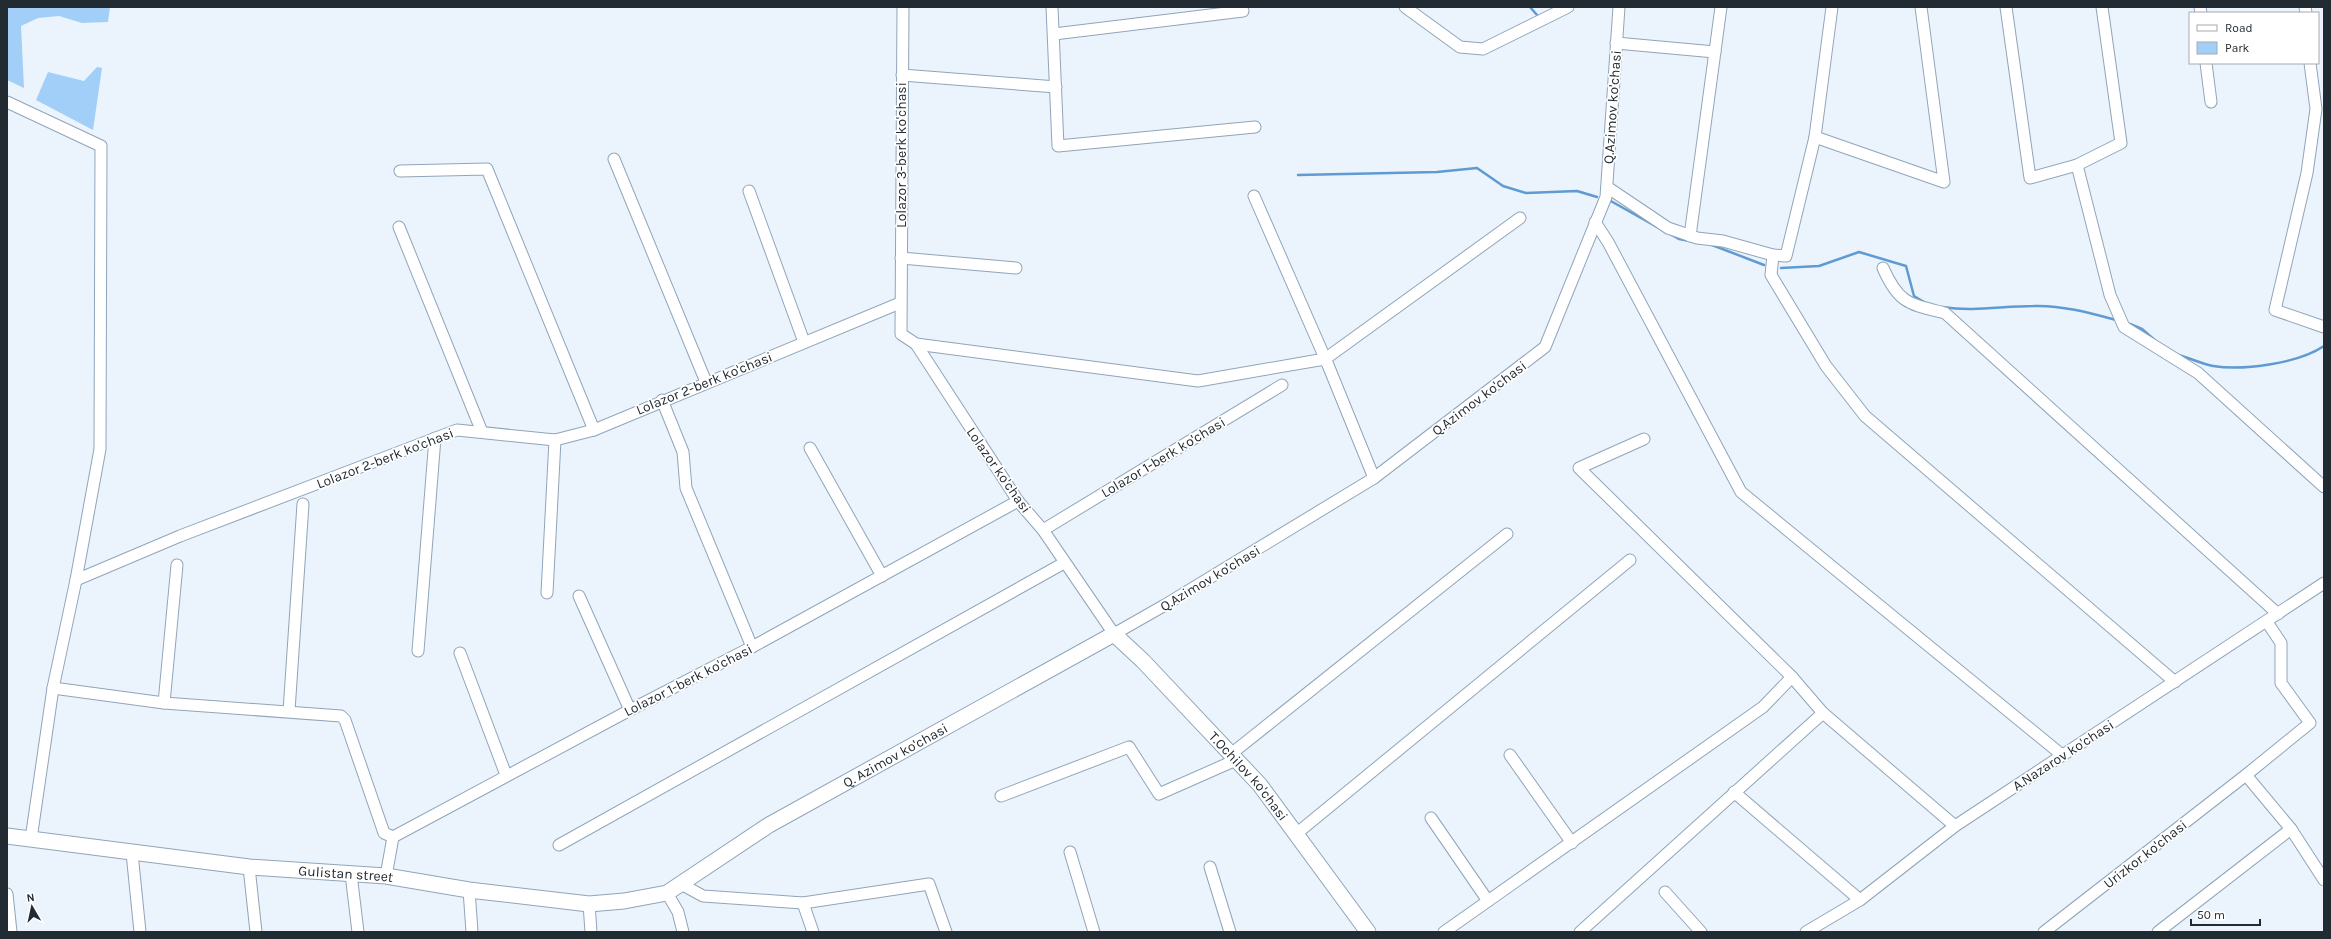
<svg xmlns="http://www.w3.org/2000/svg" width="2331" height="939" font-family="Karla,sans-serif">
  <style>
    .green { fill: #a2cff8 }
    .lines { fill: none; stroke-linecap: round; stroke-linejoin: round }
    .stream { stroke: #5f9bd2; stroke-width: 2.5 }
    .minor-casing { stroke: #90a5b9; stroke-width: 13 }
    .secondary-casing { stroke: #90a5b9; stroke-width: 17 }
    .minor { stroke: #fff; stroke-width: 11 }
    .secondary { stroke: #fff; stroke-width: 15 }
    .labels { text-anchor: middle; stroke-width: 3.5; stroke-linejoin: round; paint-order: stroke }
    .street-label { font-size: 14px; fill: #222a32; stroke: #fff }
  </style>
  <rect width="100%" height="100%" fill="#ebf4fc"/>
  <!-- green -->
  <g class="green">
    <polygon points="7,7 110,7 108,22 82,23 59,16 38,18 21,26 24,88 7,80"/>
    <polygon points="97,67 102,68 93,130 36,100 48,72 84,81"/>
  </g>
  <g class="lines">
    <!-- stream -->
    <g class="stream">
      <polyline points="1530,7 1537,15"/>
      <polyline points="1298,175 1437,172 1477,168 1503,186 1526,193 1577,191 1597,197"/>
      <polyline points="1609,200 1657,227"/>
      <polyline points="1670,234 1679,239 1690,241"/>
      <polyline points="1712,245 1764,265"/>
      <polyline points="1781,268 1819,266 1859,252 1906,266 1914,296 1924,302"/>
      <path d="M 1942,307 C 1975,312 2001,306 2034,306 C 2061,305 2090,313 2116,320"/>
      <polyline points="2130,324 2142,329 2157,342"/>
      <path d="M 2178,355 C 2190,358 2202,364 2213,366 C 2244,371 2299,363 2324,346"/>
    </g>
    <!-- minor casing -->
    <g class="minor-casing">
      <g id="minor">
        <polyline points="903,7 901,334 916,344 1018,501 1043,530 1114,634 1165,605 1374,478 1545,347 1606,197 1619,7"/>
        <polyline points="1052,7 1058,146 1255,127"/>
        <polyline points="1405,7 1460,47 1483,49 1568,7"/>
        <polyline points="2006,7 2030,178 2077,165 2121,143 2102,7"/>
        <polyline points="2200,7 2201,13"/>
        <polyline points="2305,7 2306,13"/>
        <polyline points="1054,34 1243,11"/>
        <polyline points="1616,43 1715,52"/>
        <polyline points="2206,63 2211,102"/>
        <polyline points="2310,63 2316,109 2307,173 2275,310 2324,327"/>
        <polyline points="902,75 1056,87"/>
        <polyline points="7,102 101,146 100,449 76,580 53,688 31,839"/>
        <polyline points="1815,137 1944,182 1921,7"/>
        <polyline points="614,159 706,382"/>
        <polyline points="2077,165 2110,295 2124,327 2198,373 2324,487"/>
        <polyline points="400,171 487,169 594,430"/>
        <polyline points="1607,187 1668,228 1697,238 1723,241 1773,255 1786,256 1815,137 1832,7"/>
        <polyline points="749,191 804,342"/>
        <polyline points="1254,196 1328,365 1374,478"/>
        <polyline points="1595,222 1608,242 1741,492 2062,755"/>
        <polyline points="399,227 482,432"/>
        <polyline points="1690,236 1721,7"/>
        <polyline points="1773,255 1771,275 1826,366 1865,416 2175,682"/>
        <polyline points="901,258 1016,268"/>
        <path d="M 1883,268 C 1899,304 1909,304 1945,313 L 2278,614"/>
        <polyline points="916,344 1198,381 1325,359 1520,218"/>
        <polyline points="662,400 683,452 686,488 752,647"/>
        <polyline points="1644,439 1579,468 1792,677"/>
        <polyline points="810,448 882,576"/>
        <polyline points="1043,530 1282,385"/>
        <polyline points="76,580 180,536 457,430 555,440 594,430 900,303"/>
        <polyline points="547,593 555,440"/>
        <polyline points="579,596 630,710"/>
        <polyline points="418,651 435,438"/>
        <polyline points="460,653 506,775"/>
        <polyline points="53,688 164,703 341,716 345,720 384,833 393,837"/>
        <polyline points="164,703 177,565"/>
        <polyline points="289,711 303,504"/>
        <polyline points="1231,754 1507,534"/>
        <polyline points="1510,755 1572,843"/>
        <polyline points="2246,775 2291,829 2324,880"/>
        <polyline points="1734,792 1860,900"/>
        <polyline points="1001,796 1129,747 1159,794 1236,760"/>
        <polyline points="1431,818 1488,901"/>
        <polyline points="1296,834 1630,560"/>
        <polyline points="559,845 1064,563"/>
        <polyline points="1070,852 1094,932"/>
        <polyline points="132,853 140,932"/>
        <polyline points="249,867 256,932"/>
        <polyline points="1210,867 1230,932"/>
        <polyline points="351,874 358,932"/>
        <polyline points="386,876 393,837 630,710 752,647 1018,501"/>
        <polyline points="681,884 703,896 803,903 929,884 946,932"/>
        <polyline points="469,890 472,932"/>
        <polyline points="1665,892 1701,932"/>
        <polyline points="667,893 678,912 683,932"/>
        <polyline points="7,894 11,932"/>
        <polyline points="803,903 813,932"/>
        <polyline points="589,904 591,932"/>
        <polyline points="1444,932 1763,707 1792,677 1823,713 1955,826"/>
        <polyline points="1580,932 1823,713"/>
        <polyline points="1806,932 1860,900 1955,826 2324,583"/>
        <polyline points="2044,932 2246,775 2310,723 2281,683 2281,643 2267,622"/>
        <polyline points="2158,932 2291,829"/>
      </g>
    </g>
    <!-- secondary casing -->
    <g class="secondary-casing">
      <g id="secondary">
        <path id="s1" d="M 7,836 L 249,867 L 386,876 L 469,890 L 589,904 L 624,901 L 667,893 L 769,825 L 1114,634 L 1143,661 L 1260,785 L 1368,932"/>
      </g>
    </g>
    <!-- minor -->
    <use href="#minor" class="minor"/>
    <!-- secondary -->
    <use href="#secondary" class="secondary"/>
  </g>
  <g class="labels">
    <!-- street labels -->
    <g class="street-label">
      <text transform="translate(1612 107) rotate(-86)" y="5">Q.Azimov ko'chasi</text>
      <text transform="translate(901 155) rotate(-90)" y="5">Lolazor 3-berk ko'chasi</text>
      <text transform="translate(704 383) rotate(-22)" y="5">Lolazor 2-berk ko'chasi</text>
      <text transform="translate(1479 398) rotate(-37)" y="5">Q.Azimov ko'chasi</text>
      <text transform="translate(1163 457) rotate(-31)" y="5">Lolazor 1-berk ko'chasi</text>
      <text transform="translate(385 458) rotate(-21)" y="5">Lolazor 2-berk ko'chasi</text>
      <text transform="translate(999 470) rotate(55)" y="5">Lolazor ko'chasi</text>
      <text transform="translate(1210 578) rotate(-31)" y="5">Q.Azimov ko'chasi</text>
      <text transform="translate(688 680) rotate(-27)" y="5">Lolazor 1-berk ko'chasi</text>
      <text dy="5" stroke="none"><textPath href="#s1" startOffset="932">Q. Azimov ko'chasi</textPath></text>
      <text transform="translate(2063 755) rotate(-33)" y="5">A.Nazarov ko'chasi</text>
      <text dy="5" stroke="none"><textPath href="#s1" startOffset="1378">T.Ochilov ko'chasi</textPath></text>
      <text transform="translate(2145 854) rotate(-38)" y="5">Urizkor ko'chasi</text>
      <text dy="5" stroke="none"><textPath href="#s1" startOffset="341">Gulistan street</textPath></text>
    </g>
  </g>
  <!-- border -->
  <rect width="2331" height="939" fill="none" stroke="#222a32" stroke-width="16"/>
  <!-- legend -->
  <rect x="2189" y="12" width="130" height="52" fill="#ffffff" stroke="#a7aaad"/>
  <rect x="2197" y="25" width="20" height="6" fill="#ffffff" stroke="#a7aaad"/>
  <text x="2225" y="32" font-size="12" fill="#222a32">Road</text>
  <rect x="2197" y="42" width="20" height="12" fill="#a2cff8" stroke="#a7aaad"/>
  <text x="2225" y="52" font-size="12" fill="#222a32">Park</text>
  <!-- north arrow -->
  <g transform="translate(32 907) rotate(351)" stroke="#ffffff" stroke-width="3" paint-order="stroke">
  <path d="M0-3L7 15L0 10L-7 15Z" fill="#222a32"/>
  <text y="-6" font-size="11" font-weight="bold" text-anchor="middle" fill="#222a32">N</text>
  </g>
  <!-- scale -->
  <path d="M2191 919v6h69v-6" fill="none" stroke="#222a32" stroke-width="2"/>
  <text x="2197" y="919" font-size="12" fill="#222a32" stroke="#ffffff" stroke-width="3" paint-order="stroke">50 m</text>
</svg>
